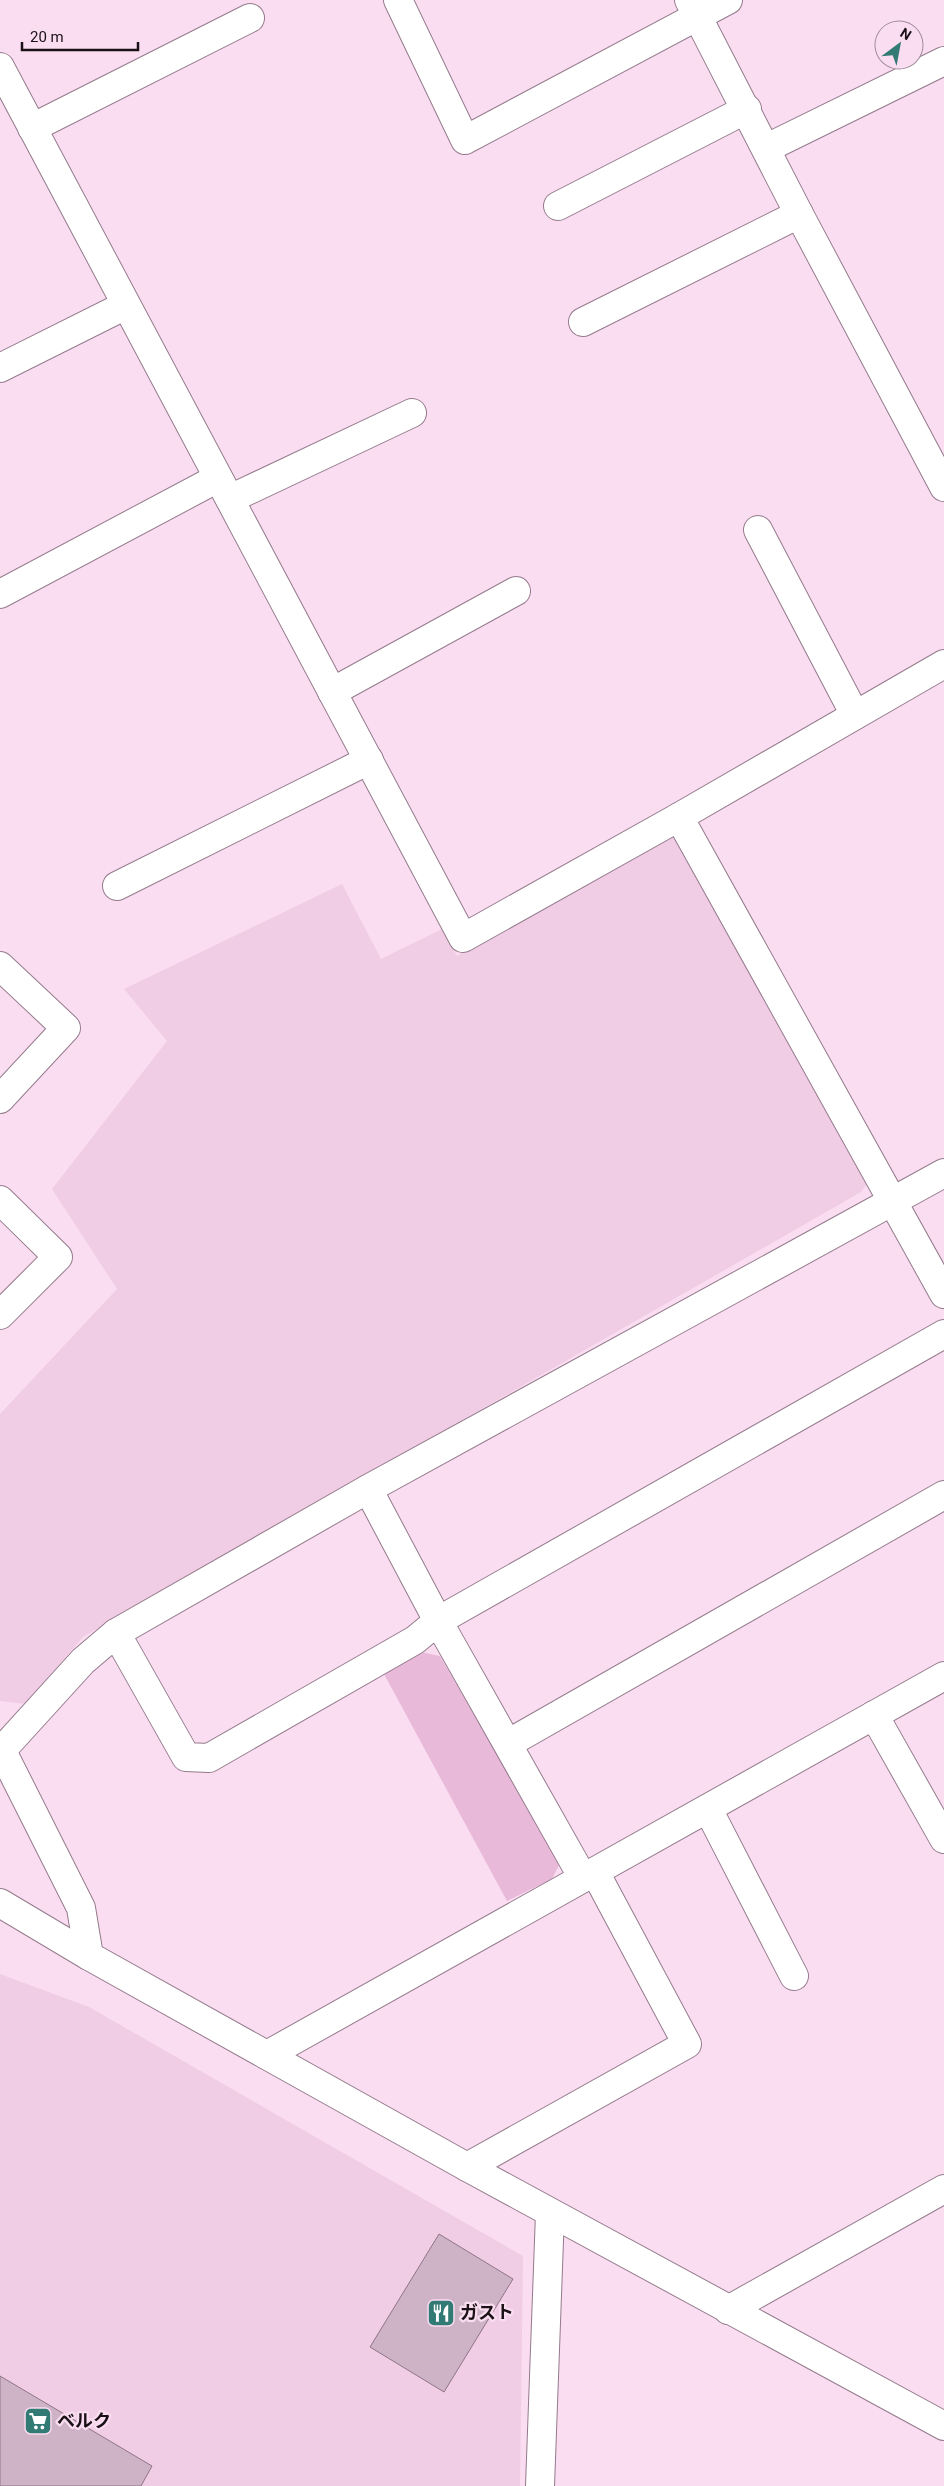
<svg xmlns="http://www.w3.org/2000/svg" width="944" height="2486" font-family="Roboto,'Noto Sans JP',sans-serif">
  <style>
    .built { fill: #f0cde5 }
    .green { fill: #e9b9da }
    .building { fill: #ceb2c5; stroke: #8f7587 }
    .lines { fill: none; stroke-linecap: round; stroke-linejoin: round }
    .minor-casing { stroke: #947b8c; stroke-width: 30 }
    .tertiary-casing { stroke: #947b8c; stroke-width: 30 }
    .minor { stroke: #fff; stroke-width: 28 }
    .tertiary { stroke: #fff; stroke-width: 28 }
    .labels { text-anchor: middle; stroke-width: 4.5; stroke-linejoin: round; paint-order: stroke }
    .poi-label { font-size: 18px; font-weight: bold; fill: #1a1117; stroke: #faddf1; text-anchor: start }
  </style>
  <rect width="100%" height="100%" fill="#faddf1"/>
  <!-- built -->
  <g class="built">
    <polygon points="674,834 868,1183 861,1192 83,1637 26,1704 0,1701 0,1414 117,1289 52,1189 167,1041 124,989 342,884 381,959 442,929 457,956"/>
    <polygon points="0,1974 89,2007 523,2256 520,2486 0,2486"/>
  </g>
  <!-- green -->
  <polygon class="green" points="421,1652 440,1656 560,1863 552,1879 507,1901 384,1674"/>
  <!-- building -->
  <g class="building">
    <polygon points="439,2234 513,2279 444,2392 370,2347"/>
    <polygon points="0,2376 152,2466 141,2486 0,2486"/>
  </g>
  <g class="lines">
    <!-- minor casing -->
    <g class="minor-casing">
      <g id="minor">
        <polyline points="398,0 465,140 728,0"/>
        <polyline points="689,0 799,214 944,487"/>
        <polyline points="0,67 463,938 679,817 944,664"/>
        <polyline points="32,128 250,18"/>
        <polyline points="767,148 944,61"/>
        <polyline points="558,206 747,109"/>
        <polyline points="583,322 799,214"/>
        <polyline points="0,368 126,305"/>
        <polyline points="230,499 412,413"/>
        <polyline points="758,530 855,715"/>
        <polyline points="0,594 218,478"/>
        <polyline points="332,692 516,591"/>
        <polyline points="679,817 944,1294"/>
        <polyline points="117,886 369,760"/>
        <polyline points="0,966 66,1028 0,1099"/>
        <polyline points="0,1200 58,1257 0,1315"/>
        <polyline points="368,1489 438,1621 583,1878"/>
        <polyline points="116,1633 186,1757 209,1758 415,1640 438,1621 944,1334"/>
        <polyline points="874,1715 944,1839"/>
        <polyline points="509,1743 944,1495"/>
        <polyline points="0,1747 81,1908 89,1956"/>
        <polyline points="2,1750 83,1661 116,1633 368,1489 944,1173"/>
        <polyline points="708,1809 794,1976"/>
        <polyline points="267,2055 944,1676"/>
        <polyline points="467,2167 687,2044 595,1872"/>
        <polyline points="728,2310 944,2189"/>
        <polyline points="540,2486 550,2213"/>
      </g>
    </g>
    <!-- tertiary casing -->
    <g class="tertiary-casing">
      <polyline id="tertiary" points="0,1903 89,1956 467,2167 944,2426"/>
    </g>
    <!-- minor -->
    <use href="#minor" class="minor"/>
    <!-- tertiary -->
    <use href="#tertiary" class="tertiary"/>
  </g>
  <!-- icons -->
  <defs>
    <g id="restaurant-square" transform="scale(1.4375)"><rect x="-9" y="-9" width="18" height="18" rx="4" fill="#327a74" stroke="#faddf1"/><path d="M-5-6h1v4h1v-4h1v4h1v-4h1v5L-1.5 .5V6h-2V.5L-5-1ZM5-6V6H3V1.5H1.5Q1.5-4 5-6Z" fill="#fff"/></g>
    <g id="supermarket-square" transform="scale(1.4375)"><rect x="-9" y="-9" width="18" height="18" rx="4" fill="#327a74" stroke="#faddf1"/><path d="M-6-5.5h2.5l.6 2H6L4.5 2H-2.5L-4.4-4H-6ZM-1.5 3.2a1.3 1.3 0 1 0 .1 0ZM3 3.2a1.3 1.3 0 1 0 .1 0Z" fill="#fff"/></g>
  </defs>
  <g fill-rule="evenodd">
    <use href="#restaurant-square" x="441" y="2313"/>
    <use href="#supermarket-square" x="38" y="2421"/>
  </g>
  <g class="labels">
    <!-- poi labels -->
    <g class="poi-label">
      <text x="460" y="2319">ガスト</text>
      <text x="57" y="2427">ベルク</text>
    </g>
  </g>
  <!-- north arrow -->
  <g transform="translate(899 45) rotate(32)"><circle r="24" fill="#faddf1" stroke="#a08b9a"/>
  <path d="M0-4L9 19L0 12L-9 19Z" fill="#327a74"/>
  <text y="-8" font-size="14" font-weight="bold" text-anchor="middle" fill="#1a1117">N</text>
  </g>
  <!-- scale -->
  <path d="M22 42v8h116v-8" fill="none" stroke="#1a1117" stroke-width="2.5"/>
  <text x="30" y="42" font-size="15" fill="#1a1117" stroke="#faddf1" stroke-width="4" paint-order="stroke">20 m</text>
</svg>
